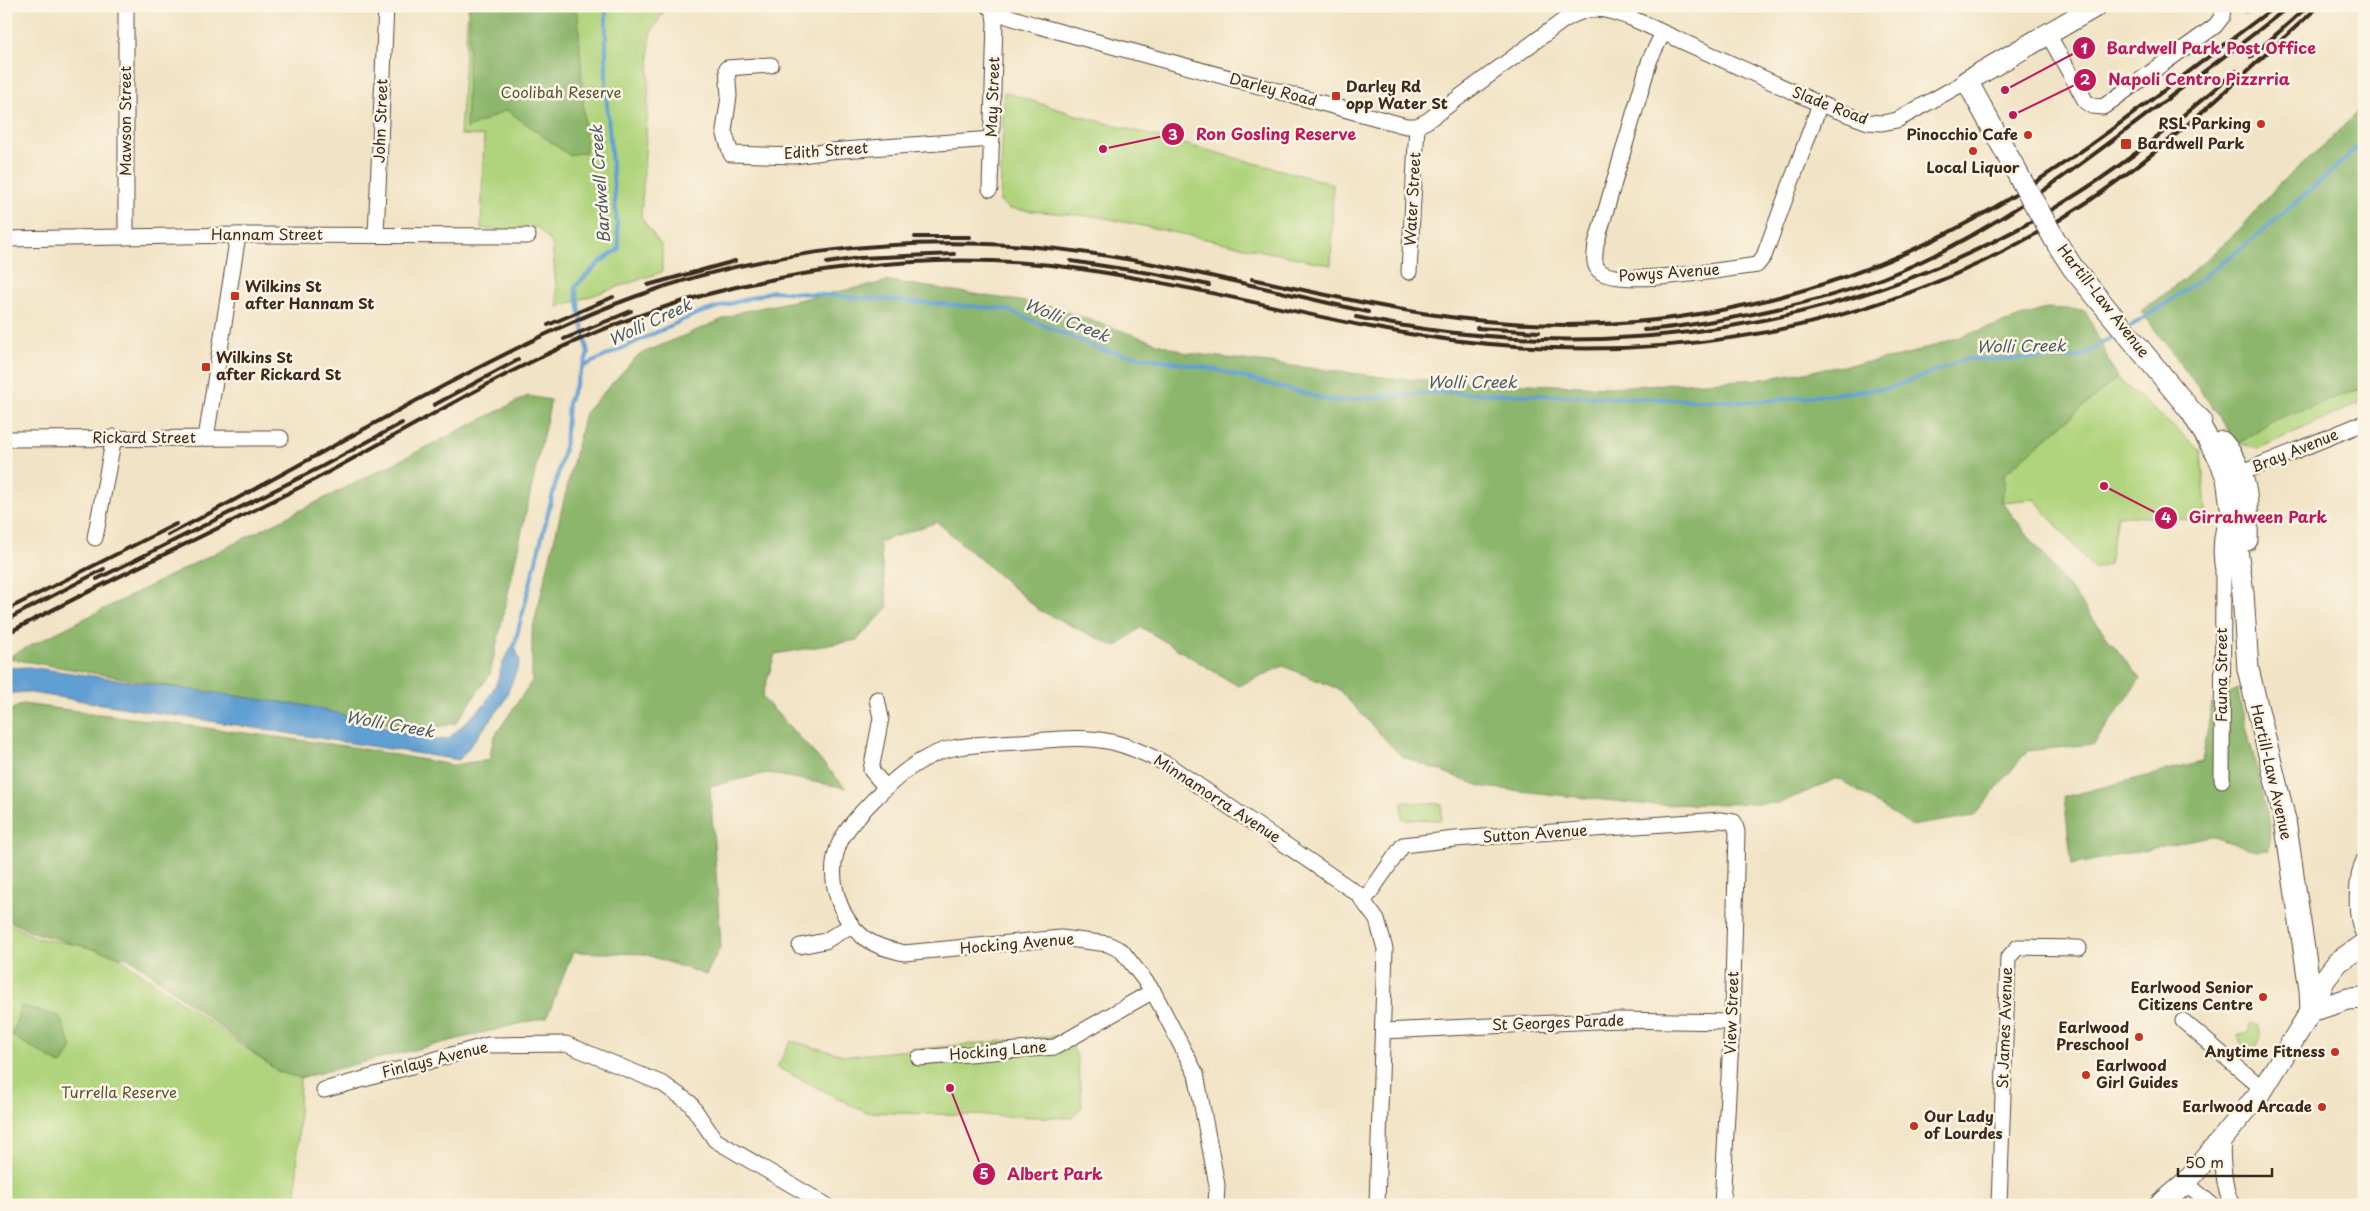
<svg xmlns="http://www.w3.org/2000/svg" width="2370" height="1211" font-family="'Playpen Sans',sans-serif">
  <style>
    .green { fill: #b0d47d; stroke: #767f4e }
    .forest { fill: #8cb66c; stroke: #647045 }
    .water { fill: #619fd2; stroke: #4e6478 }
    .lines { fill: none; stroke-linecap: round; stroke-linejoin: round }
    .stream { stroke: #619fd2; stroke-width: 4 }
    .street-casing { stroke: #564637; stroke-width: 17 }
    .secondary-casing { stroke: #564637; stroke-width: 23 }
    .street { stroke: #fff; stroke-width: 15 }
    .secondary { stroke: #fff; stroke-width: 21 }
    .rail { stroke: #3b2a1e; stroke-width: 4 }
    .secondary-bridge-casing { stroke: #564637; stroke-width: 23; stroke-linecap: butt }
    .secondary-bridge { stroke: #fff; stroke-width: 21 }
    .poi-dot { fill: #c8321e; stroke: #fcf5e5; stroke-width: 2 }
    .labels { text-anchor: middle; stroke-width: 5; stroke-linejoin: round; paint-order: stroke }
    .poi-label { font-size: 15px; font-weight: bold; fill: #3b2a1e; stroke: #fcf5e5; text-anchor: start }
    .street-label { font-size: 15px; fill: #3b2a1e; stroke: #fcf5e5 }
    .park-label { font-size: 15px; fill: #585436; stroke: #fcf5e5 }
    .water-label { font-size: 16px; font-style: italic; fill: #4a5966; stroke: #fcf5e5 }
    .leader { fill: none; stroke: #c2185b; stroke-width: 2 }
    .callout-dot { fill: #c2185b; stroke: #fcf5e5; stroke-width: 2 }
    .mark-label { font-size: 15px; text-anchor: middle; font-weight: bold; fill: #fff }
    .callout-label { font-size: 16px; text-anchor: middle; font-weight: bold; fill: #c2185b; stroke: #fcf5e5; stroke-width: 5; stroke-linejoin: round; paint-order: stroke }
  </style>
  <rect width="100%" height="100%" fill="#fcf5e5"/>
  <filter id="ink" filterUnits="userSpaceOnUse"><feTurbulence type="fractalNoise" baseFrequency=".02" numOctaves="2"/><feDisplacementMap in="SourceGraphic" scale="10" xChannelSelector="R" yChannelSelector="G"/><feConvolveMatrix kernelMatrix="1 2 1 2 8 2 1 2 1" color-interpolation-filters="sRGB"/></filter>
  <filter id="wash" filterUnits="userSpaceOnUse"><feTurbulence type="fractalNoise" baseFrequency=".0096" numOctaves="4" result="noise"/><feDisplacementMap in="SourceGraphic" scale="20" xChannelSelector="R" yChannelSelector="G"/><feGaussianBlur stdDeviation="1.12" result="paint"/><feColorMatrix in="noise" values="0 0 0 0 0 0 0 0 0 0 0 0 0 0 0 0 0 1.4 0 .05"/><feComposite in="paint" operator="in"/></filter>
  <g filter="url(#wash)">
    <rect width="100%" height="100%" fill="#f1e3c5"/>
    <!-- green -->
    <g class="green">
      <polygon points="468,6 667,6 650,34 648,105 641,217 662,247 662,272 558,307 552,243 537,227 518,233 481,228 484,136 460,135"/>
      <polygon points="2236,6 2257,6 2244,16"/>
      <polygon points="1004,92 1076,115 1333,184 1331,265 1100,217 1009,209 1000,202"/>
      <polygon points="2117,378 2201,451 2207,521 2117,515 2109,564 2094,569 2034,499 2002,502 2005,473"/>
      <polygon points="2364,388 2364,401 2257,449 2236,442 2268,419"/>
      <polygon points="1402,802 1442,804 1441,820 1402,819"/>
      <polygon points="6,922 36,938 109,950 279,1072 300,1078 296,1205 6,1205"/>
      <polygon points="2252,1023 2258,1026 2261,1035 2254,1050 2245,1049 2237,1036 2247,1033 2250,1028 2248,1026"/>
      <polygon points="1066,1035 1077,1056 1082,1106 1072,1118 865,1112 777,1067 791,1041 847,1056"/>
    </g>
    <!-- forest -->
    <g class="forest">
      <polygon points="470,6 568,6 578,13 586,152 569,155 507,110 466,129"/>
      <polygon points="2364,105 2364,387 2271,421 2237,445 2218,414 2141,311 2183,280 2238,231 2279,184 2331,139"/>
      <polygon points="890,281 1045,305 1187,353 1399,379 1608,387 1762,379 1899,357 2048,308 2085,310 2117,378 2005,473 2002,502 2140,679 2094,744 2027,751 1974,816 1911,826 1838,778 1780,803 1651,805 1483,787 1401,756 1338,689 1283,666 1238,686 1141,627 1116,647 1039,610 937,522 879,542 888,608 857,640 775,654 762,697 846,788 767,773 710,786 721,946 706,975 644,954 573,952 547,1017 300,1078 279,1072 133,960 28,931 6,919 6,712 23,704 352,747 452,765 489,760 494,737 532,681 532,632 585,413 638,355 740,312"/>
      <polygon points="528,396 551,400 490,674 456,723 425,730 6,658"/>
      <polygon points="2237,689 2270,824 2269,850 2257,851 2210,836 2072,865 2064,797 2202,762 2212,703"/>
      <polygon points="21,1006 59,1016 72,1047 62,1065 12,1036"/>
    </g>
    <!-- water -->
    <polygon class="water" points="514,643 520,662 503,704 459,760 25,692 6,694 6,668 29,667 314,707 434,740 448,739 485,704 497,682 503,662"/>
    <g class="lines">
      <!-- stream -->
      <g class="stream">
        <path d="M 2129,327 C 2214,276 2292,208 2364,141"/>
        <polyline points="582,367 696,314 773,291 1005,309 1102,350 1213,369 1333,401 1439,392 1757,402 1890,388 1966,359 2078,358 2119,333"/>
        <polyline points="514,647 565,446 568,403 588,354 575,287 599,263 619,249 606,92 606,6"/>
      </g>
    </g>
  </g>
  <g filter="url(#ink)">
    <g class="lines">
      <!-- street casing -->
      <g class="street-casing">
        <g id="street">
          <path d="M 988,6 L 1007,16 L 1035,25 L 1406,126 L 1417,126 L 1427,121 L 1564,20 C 1590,4 1604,8 1631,18 L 1820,104 L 1868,122 L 1882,123 L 1897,120 L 1967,81"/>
          <path d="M 1663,33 L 1650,59 L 1596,244 C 1595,254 1592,266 1601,272 C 1621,287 1729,269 1757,265 L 1764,256 L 1820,104"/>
          <polyline points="2048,34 2086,102 2092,106 2103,107 2215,26 2222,17 2223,6"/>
          <polyline points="771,65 727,68 729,96 724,131 731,154 794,156 830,151 992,139"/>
          <polyline points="990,189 995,22 993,6"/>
          <polyline points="376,235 386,6"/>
          <polyline points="126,236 126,6"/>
          <polyline points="6,239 238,235 528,236"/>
          <polyline points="1409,272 1417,126"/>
          <polyline points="206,438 238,235"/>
          <polyline points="6,439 281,438"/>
          <polyline points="2233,476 2364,423"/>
          <polyline points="95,538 114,437"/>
          <polyline points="877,699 881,718 871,770 886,788"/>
          <path d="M 2222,780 L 2223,570 C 2219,549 2221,530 2230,510"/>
          <path d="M 2364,860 C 2356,876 2354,919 2364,934"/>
          <polyline points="1364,901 1403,845 1455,839 1720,820 1734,822 1737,832 1732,1022 1722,1205"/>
          <polyline points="800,946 825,941 850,926"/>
          <polyline points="2183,1021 2263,1089"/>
          <polyline points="1384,1031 1617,1020 1732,1022"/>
          <polyline points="919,1058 1055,1047 1153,991"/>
          <polyline points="324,1090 488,1045 566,1044 663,1084 690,1103 715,1140 826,1205"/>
          <path d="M 2223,1140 C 2221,1153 2224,1195 2233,1205"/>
          <polyline points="2186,1183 2212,1205"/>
          <path d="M 1216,1205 L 1217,1185 L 1196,1074 L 1153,991 L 1122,951 L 1108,944 L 1061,938 L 904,953 C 892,950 880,948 869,941 C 840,923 826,879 838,847 C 846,823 898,773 921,761 C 931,755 942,750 953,748 C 975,744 999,743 1021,742 C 1051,740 1082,735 1112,742 C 1132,747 1149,755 1168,765 L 1358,894 L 1377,920 L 1385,949 L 1377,1205"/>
          <polyline points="1999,1205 2008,958 2018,947 2079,948"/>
        </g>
      </g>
      <!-- secondary casing -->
      <g class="secondary-casing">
        <g id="secondary">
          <polyline points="2021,180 1967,81 2096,6"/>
          <polyline points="2058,245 2073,268 2191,411 2201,420"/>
          <polyline points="2191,411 2219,458 2227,478 2243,593 2248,669 2285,820 2310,990 2311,1011"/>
          <path d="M 2222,442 C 2249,474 2248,500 2247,540"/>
          <polyline points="2311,1011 2348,999 2364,998"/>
          <polyline points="2160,1205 2186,1183 2263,1089 2311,1011 2325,979 2338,962 2364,944"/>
        </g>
      </g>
      <!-- street -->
      <use href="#street" class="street"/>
      <!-- secondary -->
      <use href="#secondary" class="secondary"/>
      <!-- rail -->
      <g class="rail">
        <polyline points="2251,57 2308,6"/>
        <polyline points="915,237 970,237"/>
        <polyline points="1071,261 1156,274 1209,285"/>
        <polyline points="827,263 859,258 954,254"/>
        <path d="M 1252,279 C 1337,297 1423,318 1511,323 C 1671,334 1835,296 1974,219 C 2082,159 2178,78 2276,6"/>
        <polyline points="648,285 735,261"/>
        <path d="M 1356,317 C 1605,369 1866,331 2082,191 C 2137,156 2186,113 2236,71"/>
        <polyline points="548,325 613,297"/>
        <polyline points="1477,328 1539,332"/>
        <path d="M 1644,330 C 1679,328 1714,321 1748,315 C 1794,306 1839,295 1883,278 C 1988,237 2077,168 2166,100 C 2207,69 2249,39 2289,6"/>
        <polyline points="564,339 631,311"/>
        <polyline points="434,405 518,360"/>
        <path d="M 168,535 C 263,486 355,433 449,383 C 509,352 570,320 634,297 C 753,253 884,238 1010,245 C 1131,252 1250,286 1368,312"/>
        <polyline points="97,579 321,467 402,423"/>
        <polyline points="6,610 176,524"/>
        <polyline points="6,620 104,569"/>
        <path d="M 6,634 C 106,581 209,534 310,482 C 421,423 527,354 647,313 C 714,289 784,275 855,267 C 930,258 1007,258 1081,269 C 1177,283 1270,307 1365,326 C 1617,376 1872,346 2089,201 C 2172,145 2244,73 2319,6"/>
      </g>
      <!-- secondary-bridge casing -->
      <g class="secondary-bridge-casing">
        <polyline id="secondary-bridge" points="2021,180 2058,245"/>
      </g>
      <!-- secondary-bridge -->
      <use href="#secondary-bridge" class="secondary-bridge"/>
    </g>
  </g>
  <!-- markers -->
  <g class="poi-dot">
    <rect x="1331" y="91" width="10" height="10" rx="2.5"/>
    <circle cx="2261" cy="124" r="5"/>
    <circle cx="2028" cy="135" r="5"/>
    <rect x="2120" y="138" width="12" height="12" rx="2.5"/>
    <circle cx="1973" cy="151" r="5"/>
    <rect x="230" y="291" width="10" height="10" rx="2.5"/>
    <rect x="201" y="362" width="10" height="10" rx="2.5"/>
    <circle cx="2263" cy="997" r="5"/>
    <circle cx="2139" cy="1037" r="5"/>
    <circle cx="2335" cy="1052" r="5"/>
    <circle cx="2086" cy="1075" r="5"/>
    <circle cx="2322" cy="1107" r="5"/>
    <circle cx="1914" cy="1126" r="5"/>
  </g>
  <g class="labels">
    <!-- poi labels -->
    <g class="poi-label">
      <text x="1346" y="92">Darley Rd<tspan x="1346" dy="17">opp Water St</tspan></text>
      <text x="2251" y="129" text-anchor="end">RSL Parking</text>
      <text x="2018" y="140" text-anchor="end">Pinocchio Cafe</text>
      <text x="2137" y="149">Bardwell Park</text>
      <text x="1973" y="173" text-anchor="middle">Local Liquor</text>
      <text x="245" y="292">Wilkins St<tspan x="245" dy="17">after Hannam St</tspan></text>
      <text x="216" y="363">Wilkins St<tspan x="216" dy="17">after Rickard St</tspan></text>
      <text x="2253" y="993" text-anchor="end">Earlwood Senior<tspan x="2253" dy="17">Citizens Centre</tspan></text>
      <text x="2129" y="1033" text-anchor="end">Earlwood<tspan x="2129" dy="17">Preschool</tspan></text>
      <text x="2325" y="1057" text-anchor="end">Anytime Fitness</text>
      <text x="2096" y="1071">Earlwood<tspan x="2096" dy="17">Girl Guides</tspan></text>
      <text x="2312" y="1112" text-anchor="end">Earlwood Arcade</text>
      <text x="1924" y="1122">Our Lady<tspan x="1924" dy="17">of Lourdes</tspan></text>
    </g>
    <!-- street labels -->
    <g class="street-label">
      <text transform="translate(1273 90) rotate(15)" y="5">Darley Road</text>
      <text transform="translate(993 97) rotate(-88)" y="5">May Street</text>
      <text transform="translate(1830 106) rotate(21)" y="5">Slade Road</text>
      <text transform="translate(126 121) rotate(-90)" y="5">Mawson Street</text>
      <text transform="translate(381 121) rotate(-88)" y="5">John Street</text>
      <text transform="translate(826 151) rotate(-4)" y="5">Edith Street</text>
      <text transform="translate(1413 199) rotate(-87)" y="5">Water Street</text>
      <text x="267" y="240">Hannam Street</text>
      <text transform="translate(1669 273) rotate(-4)" y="5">Powys Avenue</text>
      <text transform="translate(2103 301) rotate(52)" y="5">Hartill-Law Avenue</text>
      <text x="144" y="443">Rickard Street</text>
      <text transform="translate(2295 451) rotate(-22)" y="5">Bray Avenue</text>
      <text transform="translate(2222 675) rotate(-90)" y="5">Fauna Street</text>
      <text transform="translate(2271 772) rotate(77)" y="5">Hartill-Law Avenue</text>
      <text transform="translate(1217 799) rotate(33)" y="5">Minnamorra Avenue</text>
      <text transform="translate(1535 834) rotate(-4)" y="5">Sutton Avenue</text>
      <text transform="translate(1017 944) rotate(-5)" y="5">Hocking Avenue</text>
      <text transform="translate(1732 1013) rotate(-88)" y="5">View Street</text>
      <text transform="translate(1558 1023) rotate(-2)" y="5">St Georges Parade</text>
      <text transform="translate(2005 1028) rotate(-88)" y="5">St James Avenue</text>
      <text transform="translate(998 1051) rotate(-5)" y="5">Hocking Lane</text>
      <text transform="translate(435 1060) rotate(-14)" y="5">Finlays Avenue</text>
    </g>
    <!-- park labels -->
    <g class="park-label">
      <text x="561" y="98">Coolibah Reserve</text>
      <text x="119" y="1098">Turrella Reserve</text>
    </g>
    <!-- water labels -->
    <g class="water-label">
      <text transform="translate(600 184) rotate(-94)" y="6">Bardwell Creek</text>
      <text transform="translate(1067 320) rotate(22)" y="6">Wolli Creek</text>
      <text transform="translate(650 322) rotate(-25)" y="6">Wolli Creek</text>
      <text transform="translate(2021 346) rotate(-1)" y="6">Wolli Creek</text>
      <text x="1472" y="388">Wolli Creek</text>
      <text transform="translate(390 724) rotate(10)" y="6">Wolli Creek</text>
    </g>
  </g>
  <!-- callouts -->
  <path class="leader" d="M2005 90L2084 48M2013 115L2085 80M1103 149L1173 134M2104 486L2166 518M950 1088L984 1174"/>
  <g class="callout-dot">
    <circle cx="2005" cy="90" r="5"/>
    <circle cx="2013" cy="115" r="5"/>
    <circle cx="1103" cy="149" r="5"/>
    <circle cx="2104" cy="486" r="5"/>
    <circle cx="950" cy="1088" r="5"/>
    <circle cx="2084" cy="48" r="12"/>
    <circle cx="2085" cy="80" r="12"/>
    <circle cx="1173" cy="134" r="12"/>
    <circle cx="2166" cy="518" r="12"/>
    <circle cx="984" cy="1174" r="12"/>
  </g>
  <g class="mark-label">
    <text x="2084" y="54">1</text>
    <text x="2085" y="85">2</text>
    <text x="1173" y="140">3</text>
    <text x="2166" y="523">4</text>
    <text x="984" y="1179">5</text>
  </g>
  <g class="callout-label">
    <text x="2211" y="54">Bardwell Park Post Office</text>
    <text x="2199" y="85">Napoli Centro Pizzrria</text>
    <text x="1276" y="140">Ron Gosling Reserve</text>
    <text x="2258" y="523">Girrahween Park</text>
    <text x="1055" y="1180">Albert Park</text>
  </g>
  <!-- margin -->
  <rect width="2370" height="1211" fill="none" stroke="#fcf5e5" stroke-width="25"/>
  <!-- scale -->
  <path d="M2178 1168v8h94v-8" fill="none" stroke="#3b2a1e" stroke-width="2.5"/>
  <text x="2185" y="1168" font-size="15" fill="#3b2a1e" stroke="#fcf5e5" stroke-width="4" paint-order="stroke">50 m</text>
</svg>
